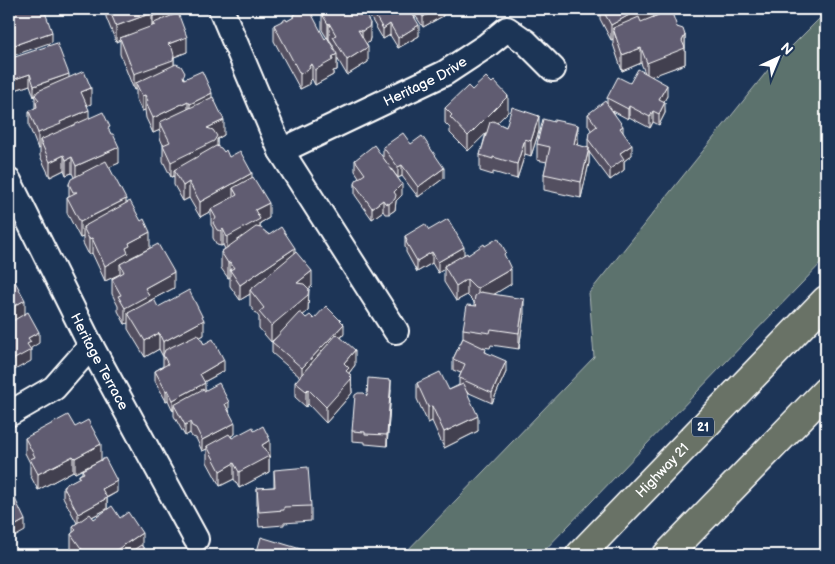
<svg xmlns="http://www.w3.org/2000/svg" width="835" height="564" font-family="'Balsamiq Sans',sans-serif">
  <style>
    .green { fill: #5c726d; stroke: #aeb8b6 }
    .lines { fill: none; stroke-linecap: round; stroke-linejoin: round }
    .street-casing { stroke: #fff; stroke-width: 28 }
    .primary-casing { stroke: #fff; stroke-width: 31 }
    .street { stroke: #1d3557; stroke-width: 24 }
    .primary { stroke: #697266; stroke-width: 28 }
    .wall { fill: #534f61; stroke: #fff; fill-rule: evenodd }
    .shaded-wall { fill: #43404f; stroke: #fff }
    .building { fill: #605c71; stroke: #fff }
    .labels { text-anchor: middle; stroke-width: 5; stroke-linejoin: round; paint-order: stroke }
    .shield { fill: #1d3557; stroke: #bbc2cd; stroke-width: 1 }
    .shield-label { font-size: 12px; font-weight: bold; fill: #fff }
    .street-label { font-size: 14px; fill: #fff; stroke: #1d3557 }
  </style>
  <rect width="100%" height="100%" fill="#1d3557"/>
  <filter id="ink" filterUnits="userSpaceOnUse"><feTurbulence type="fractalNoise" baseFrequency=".02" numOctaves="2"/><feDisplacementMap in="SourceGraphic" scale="10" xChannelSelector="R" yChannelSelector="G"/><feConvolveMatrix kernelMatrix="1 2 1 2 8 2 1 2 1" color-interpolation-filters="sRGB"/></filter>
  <g filter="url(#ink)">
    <!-- green -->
    <polygon class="green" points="826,12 826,258 540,555 403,555 594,357 589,293 768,70"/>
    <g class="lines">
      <!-- street casing -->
      <g class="street-casing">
        <g id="street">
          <polyline points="221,9 281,151 396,331"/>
          <path id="s1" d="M 281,151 L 445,73 L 486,46 L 507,29 L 526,42 L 553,69"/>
          <path id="s2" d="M 9,181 L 91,346 L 196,539"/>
          <polyline points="9,414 54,388 91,346"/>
        </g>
      </g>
      <!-- primary casing -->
      <g class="primary-casing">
        <g id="primary">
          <path id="s3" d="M 580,555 L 826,300"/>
          <polyline points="667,555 826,391"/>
        </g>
      </g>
      <!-- street -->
      <use href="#street" class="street"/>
      <!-- primary -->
      <use href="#primary" class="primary"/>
    </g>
    <!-- wall -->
    <g class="wall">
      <polygon points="106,9 176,9 176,14 187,52 174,57 174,65 185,79 212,97 224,135 217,139 217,146 252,178 269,218 260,223 260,228 295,253 312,286 308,289 308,311 303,315 306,318 314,319 344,334 341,338 355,365 349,373 351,375 352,393 326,423 308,404 306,407 295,397 295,382 300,377 272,353 272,342 277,337 271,342 259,328 259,317 250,306 250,294 240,300 230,286 230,277 228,278 221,268 221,252 225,249 223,245 221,246 217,245 213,238 213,228 211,225 211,211 200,217 189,198 183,201 174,185 174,176 171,177 163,161 163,145 160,138 160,130 153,133 146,118 145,110 142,111 136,99 136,89 134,90 120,54 120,40 116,42 106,17"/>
      <path d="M 362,9 L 370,38 L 369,42 L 366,44 L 368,62 L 347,75 L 337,58 L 337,70 L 333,71 L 333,75 L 315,85 L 312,79 L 310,81 L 310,84 L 300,89 L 274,41 L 274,25 L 287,21 L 293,18 L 293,15 L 325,39 L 327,38 L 322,30 L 322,11 ZM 328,39 L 329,39 L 333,45 L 333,48 Z"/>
      <polygon points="366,9 443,9 443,16 423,27 415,15 415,19 419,36 398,48 390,35 383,39 366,10"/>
      <polygon points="600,9 662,9 662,12 652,17 677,27 685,35 685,64 651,76 667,96 664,101 665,113 659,125 653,122 650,128 629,117 628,119 613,111 623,133 632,155 624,161 624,170 610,180 589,152 589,163 581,198 544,190 544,174 547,162 537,160 537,144 578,141 577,145 588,148 588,139 591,130 588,125 588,114 607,104 607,98 645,73 641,63 622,71 613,44 613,39 611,40 600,19"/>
      <polygon points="9,59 69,78 91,104 87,105 89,118 110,132 119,163 109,167 126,204 130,259 174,288 149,301 204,335 200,337 204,344 224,371 204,382 205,390 229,410 235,434 231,436 232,438 270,456 269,457 269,472 239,488 234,479 220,486 207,462 207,449 202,451 196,438 192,437 190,433 185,436 174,416 174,410 173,411 168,400 166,401 155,381 155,371 163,366 163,357 159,349 145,357 128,329 128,323 125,324 118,311 118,306 112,294 112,279 120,275 120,274 105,281 92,253 89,255 83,243 83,237 80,238 67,213 67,197 69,196 69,184 74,177 72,173 66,175 64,170 50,177 40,156 40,148 38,149 29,126 29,111 35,108 35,97 34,97 30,85 15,90 9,74"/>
      <polygon points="472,90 508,112 497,123 506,127 539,131 531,156 525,154 517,179 493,172 493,175 480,171 480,155 486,133 468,151 450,133 450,128 445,123 445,108"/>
      <polygon points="411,144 444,178 418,197 402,176 398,178 383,158 383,147"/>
      <polygon points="355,160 402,195 396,201 395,210 389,214 385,214 383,211 372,219 355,195 355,184 359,177 355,171"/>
      <polygon points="429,230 464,254 468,255 485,246 506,258 511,284 494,294 524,314 519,349 491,345 490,348 483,347 486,352 506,372 492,403 467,392 478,431 444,448 432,421 428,423 417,399 417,383 449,390 459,385 459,378 461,373 453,370 453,359 463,338 463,329 474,306 474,302 467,295 456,301 444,282 444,269 438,273 432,263 417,272 406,252 406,249 405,247 405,236"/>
      <polygon points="391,390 387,446 365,444 365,442 352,441 352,431 367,396"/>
      <polygon points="75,427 101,460 75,473 73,471 38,490 30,475 30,463 25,453 25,438"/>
      <polygon points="82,470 117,492 107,498 107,509 92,517 94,519 120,518 149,555 75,555 71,549 71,534 73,532 73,526 77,523 63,497 63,486 79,478 79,475 82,473"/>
      <polygon points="274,470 311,506 311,521 284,523 284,525 259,527 257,504 257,488 274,487"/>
    </g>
    <!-- shaded-wall -->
    <g class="shaded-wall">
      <polygon points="174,9 176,9 176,24 155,25 154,23 154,32 153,32 153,16"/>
      <polygon points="436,9 443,9 443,16 423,27 423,17"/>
      <polygon points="640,9 662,9 662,12 616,38 613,28 613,39 611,40 611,25"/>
      <polygon points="152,13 152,28 120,38 120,40 116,42 116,26"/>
      <polygon points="329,23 329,39 328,39 328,24"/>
      <polygon points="370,23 370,38 369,42 362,47 362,31"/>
      <polygon points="390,24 390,35 383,39 383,29"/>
      <polygon points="419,25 419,36 398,48 398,38"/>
      <polygon points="52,32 52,42 9,57 9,47"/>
      <polygon points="685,35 685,64 647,78 647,63 682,41"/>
      <polygon points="187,37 187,52 174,57 174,70 136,83 136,89 134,90 134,74 168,44"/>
      <polygon points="368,47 368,62 347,75 347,60"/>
      <polygon points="641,48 641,63 622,71 622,55"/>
      <polygon points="337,54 337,70 333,71 333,75 315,85 315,70 332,57"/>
      <polygon points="312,64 312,79 310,81 310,84 300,89 300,74 309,66"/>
      <polygon points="30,74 30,85 15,90 15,79"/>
      <polygon points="69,74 69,85 35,95 34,97 34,86"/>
      <polygon points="667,85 667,96 659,110 659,99"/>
      <polygon points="91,88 91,104 81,108 81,92"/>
      <polygon points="212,93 212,108 190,119 190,104"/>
      <polygon points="145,95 145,110 142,111 142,96"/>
      <polygon points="508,96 508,112 468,151 468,136"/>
      <polygon points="188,101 188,116 160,122 160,130 153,133 153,118"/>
      <polygon points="665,102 665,113 659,125 659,114"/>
      <polygon points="629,106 629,117 628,119 628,109"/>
      <polygon points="89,110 89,125 40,140 40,148 38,149 38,133 60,122"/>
      <polygon points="653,111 653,122 650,128 650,117"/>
      <polygon points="539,116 539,131 531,156 531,141"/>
      <polygon points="224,120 224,135 217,139 217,151 174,170 174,176 171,177 171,162 207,128"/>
      <polygon points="578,125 578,141 574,160 574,144"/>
      <polygon points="623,126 623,137 620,128"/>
      <polygon points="525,139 525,154 517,179 517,164"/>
      <polygon points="632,145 632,155 624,161 624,170 610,180 610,169 620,153"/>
      <polygon points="119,147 119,163 76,182 76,166"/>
      <polygon points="589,148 589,163 581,198 581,182"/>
      <polygon points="64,155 64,170 50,177 50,162"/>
      <polygon points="72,157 72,173 66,175 66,160"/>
      <polygon points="402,165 402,176 398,178 398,167"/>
      <polygon points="444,168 444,178 418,197 418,187"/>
      <polygon points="252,173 252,188 237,195 233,188 233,198 211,209 211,211 200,217 200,202"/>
      <polygon points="189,182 189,198 183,201 183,186"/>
      <polygon points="402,184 402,195 396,201 395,210 389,214 389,204 394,192"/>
      <polygon points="126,199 126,214 83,227 83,237 80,238 80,222"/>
      <polygon points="383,200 383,211 372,219 372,208"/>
      <polygon points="269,203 269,218 260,223 260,234 227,253 227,237 255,210"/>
      <polygon points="223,229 223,245 221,246 221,231"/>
      <polygon points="150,232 150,248 130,258 130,261 120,264 120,274 105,281 105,266 126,248 129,243"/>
      <polygon points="92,238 92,253 89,255 89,239"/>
      <polygon points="464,247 464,258 444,266 444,269 438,273 438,262"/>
      <polygon points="295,248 295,264 250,290 250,294 240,300 240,285"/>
      <polygon points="432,252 432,263 417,272 417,261"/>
      <polygon points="230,262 230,277 228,278 228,263"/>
      <polygon points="511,269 511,284 478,304 478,288"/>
      <polygon points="312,271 312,286 297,299 297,283"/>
      <polygon points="174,272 174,288 149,301 149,311 128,313 128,323 125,324 125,308 145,288"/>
      <polygon points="467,279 467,295 456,301 456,286"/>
      <polygon points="309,289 308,311 271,342 271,326"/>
      <polygon points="524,299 524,314 519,349 519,333"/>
      <polygon points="25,300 25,316 9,325 9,309"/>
      <polygon points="204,320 204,335 164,357 163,355 163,342"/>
      <polygon points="344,324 344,334 302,379 302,368"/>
      <polygon points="39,332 39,343 31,348 31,361 9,373 9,362 27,344 28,338"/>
      <polygon points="159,333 159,349 145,357 145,341"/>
      <polygon points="355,350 355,365 349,373 349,380 350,376 351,375 352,393 326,423 326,407 344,363"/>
      <polygon points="224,360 224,371 200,384 200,374"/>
      <polygon points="506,361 506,372 492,403 492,393"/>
      <polygon points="391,380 391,390 387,446 387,435"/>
      <polygon points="205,383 205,394 174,405 174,410 173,411 173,400"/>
      <polygon points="308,389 308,404 306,407 306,391"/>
      <polygon points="168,390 168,400 166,401 166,391"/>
      <polygon points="229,402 229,413 225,404"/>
      <polygon points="432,406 432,421 428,423 428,407"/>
      <polygon points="478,416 478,431 444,448 444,432"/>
      <polygon points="190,422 190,433 185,436 185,425"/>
      <polygon points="235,423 235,434 208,448 207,446 207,449 202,451 202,440"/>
      <polygon points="270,440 270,456 269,457 269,472 239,488 239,472 262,445"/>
      <polygon points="101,444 101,460 75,473 75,458"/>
      <polygon points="73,456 73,471 38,490 38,474"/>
      <polygon points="234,463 234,479 220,486 220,471"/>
      <polygon points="117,481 117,492 102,500 102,489"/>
      <polygon points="107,498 107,509 78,524 78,514"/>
      <polygon points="25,520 25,531 9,540 9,529"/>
      <polygon points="142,533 142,548 132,555 109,555"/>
    </g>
    <!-- building -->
    <g class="building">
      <polygon points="11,9 44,9 52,32 9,47 9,23 11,22 9,14"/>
      <polygon points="109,9 174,9 153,16 152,13 116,26"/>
      <polygon points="305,9 309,9 325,39 327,37 337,54 332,57 333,60 315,70 312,64 309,66 310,68 300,74 274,25 286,19 287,21 294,17 293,15"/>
      <polygon points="326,9 362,9 370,23 369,27 362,31 358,30 368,47 347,60 333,37 336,35 329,23 328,24 322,14 324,14 322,11"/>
      <polygon points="371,9 412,9 415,14 413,15 419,25 398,38 390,24 383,29"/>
      <polygon points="418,9 436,9 423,17"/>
      <polygon points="602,9 640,9 611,25"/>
      <polygon points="671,10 677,27 683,29 685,35 682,41 685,48 647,63 641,48 622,55 613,28 639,17 641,22"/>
      <polygon points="178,13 187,37 168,44 172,48 174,55 173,60 134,74 120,38 155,25 154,23"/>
      <polygon points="57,43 69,74 34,86 30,74 15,79 9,63 9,59"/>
      <polygon points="176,64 181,66 185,73 183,76 184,79 202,71 212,93 190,104 188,101 153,118 146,103 148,101 145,95 142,96 136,83"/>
      <polygon points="638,69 667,85 659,99 665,102 659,114 653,111 650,117 629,106 628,109 607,98 618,77 630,83"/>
      <polygon points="84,71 91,88 81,92 89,110 60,122 61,124 38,133 29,111 37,107 36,102 39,100 35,95 38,91"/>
      <polygon points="486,77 492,83 494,81 508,96 468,136 450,117 452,115 445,108 468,86 472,90"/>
      <polygon points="213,97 224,120 207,128 213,130 217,136 214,141 171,162 163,145 170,142 160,122"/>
      <polygon points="605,101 623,126 620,128 632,145 620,153 624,159 610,169 588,139 589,132 597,126 588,114"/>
      <polygon points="512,107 539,116 531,141 525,139 517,164 493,157 493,159 480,155 490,122 493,121 506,127"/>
      <polygon points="103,112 110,127 108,128 111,134 113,134 119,147 76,166 72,157 66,160 64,155 50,162 40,140"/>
      <polygon points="543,119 554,122 554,120 578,125 574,144 589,148 581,182 544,174 550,147 537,144"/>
      <polygon points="403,133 411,144 422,136 444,168 418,187 402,165 398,167 383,147"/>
      <polygon points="374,145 402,184 394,192 396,195 395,199 389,204 385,203 383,200 372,208 355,184 356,180 365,174 355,160"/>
      <polygon points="216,146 221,148 224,152 226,150 229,157 240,151 252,173 200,202 189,182 183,186 174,170"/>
      <polygon points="106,161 126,199 80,222 67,197 77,192 73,192 69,184 71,179"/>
      <polygon points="253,177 269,203 255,210 260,219 227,237 223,229 221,231 217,230 213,223 216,218 211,209 237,195 233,188"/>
      <polygon points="130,201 141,221 144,219 150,232 129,243 130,246 126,248 128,253 105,266 92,238 89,239 83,227"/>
      <polygon points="448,219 464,247 438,262 432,252 417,261 406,242 407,241 405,236 425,224 429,230"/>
      <polygon points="256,227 261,228 269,235 281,227 295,248 240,285 230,270 234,268 230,262 228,263 221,252"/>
      <polygon points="498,238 506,252 504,254 511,269 478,288 475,287 467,279 456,286 444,266 467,253 468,255 484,244 485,246"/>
      <polygon points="158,244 174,272 145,288 149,295 125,308 118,296 121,295 112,279 124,272 120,264"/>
      <polygon points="296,252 312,271 297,283 304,284 309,289 308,295 271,326 259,312 264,308 250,290"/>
      <polygon points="13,278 25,300 9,309 9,281"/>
      <polygon points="189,290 204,320 163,342 159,333 145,341 128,313 154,299 158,307"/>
      <polygon points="480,292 524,299 519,333 491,329 490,333 463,329 467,305 477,306 474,303 475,296"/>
      <polygon points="326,306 344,324 302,368 272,342 299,313 301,313 306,318 310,315 314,319"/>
      <polygon points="28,312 39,332 28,338 31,342 27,344 31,350 9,362 9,323"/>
      <polygon points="198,334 204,344 213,339 224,360 200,374 205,383 173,400 168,390 166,391 155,371 168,364 163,355 165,350"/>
      <polygon points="337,334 355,350 344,363 349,368 346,371 351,375 350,376 352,378 326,407 308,389 306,391 295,382"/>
      <polygon points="463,338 486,349 485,352 506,361 492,393 459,378 465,364 453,359"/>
      <polygon points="440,372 449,390 463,384 478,416 444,432 432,406 428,407 417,383"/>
      <polygon points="368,378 391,380 387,435 365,434 365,432 352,431 355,395 358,393 364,393 367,396"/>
      <polygon points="219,383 229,402 225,404 235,423 202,440 196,428 192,426 190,422 185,425 174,405 203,389 204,391"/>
      <polygon points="68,415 75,427 88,420 101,444 75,458 73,456 38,474 30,459 35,457 25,438"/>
      <polygon points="263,426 270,440 262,445 269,456 239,472 234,463 220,471 207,446 229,434 232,438 253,427 254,431"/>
      <polygon points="105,458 117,481 102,489 107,498 78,514 63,486 80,477 79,475 84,473 82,470"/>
      <polygon points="308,467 311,506 284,507 284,510 259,512 257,488 275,487 274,470"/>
      <polygon points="9,486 25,520 9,529"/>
      <polygon points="112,506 120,518 128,512 142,533 109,555 78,555 83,551 71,534 76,530 73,526 90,514 94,519"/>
      <polygon points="261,537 317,554 316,555 256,555"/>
      <polygon points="141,545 149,555 126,555"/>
    </g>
  </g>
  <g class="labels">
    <!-- shield labels -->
    <rect class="shield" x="692" y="417.5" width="22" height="19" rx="4"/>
    <g class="shield-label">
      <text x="703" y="431">21</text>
    </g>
    <!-- street labels -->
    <g class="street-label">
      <text dy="5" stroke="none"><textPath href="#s1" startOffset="160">Heritage Drive</textPath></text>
      <text dy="5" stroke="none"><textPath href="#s2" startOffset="202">Heritage Terrace</textPath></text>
      <text dy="5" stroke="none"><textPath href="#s3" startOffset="118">Highway 21</textPath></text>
    </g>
  </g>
  <!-- margin -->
  <rect width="835" height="564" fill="none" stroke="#1d3557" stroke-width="30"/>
  <rect x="15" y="15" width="805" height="534" fill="none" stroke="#fff" stroke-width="2" filter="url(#ink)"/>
  <!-- north arrow -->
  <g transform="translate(778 58) rotate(44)" stroke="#1d3557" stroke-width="4" paint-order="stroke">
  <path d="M0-4L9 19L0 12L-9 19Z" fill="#ffffff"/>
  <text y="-8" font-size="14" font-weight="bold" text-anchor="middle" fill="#ffffff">N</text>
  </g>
</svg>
